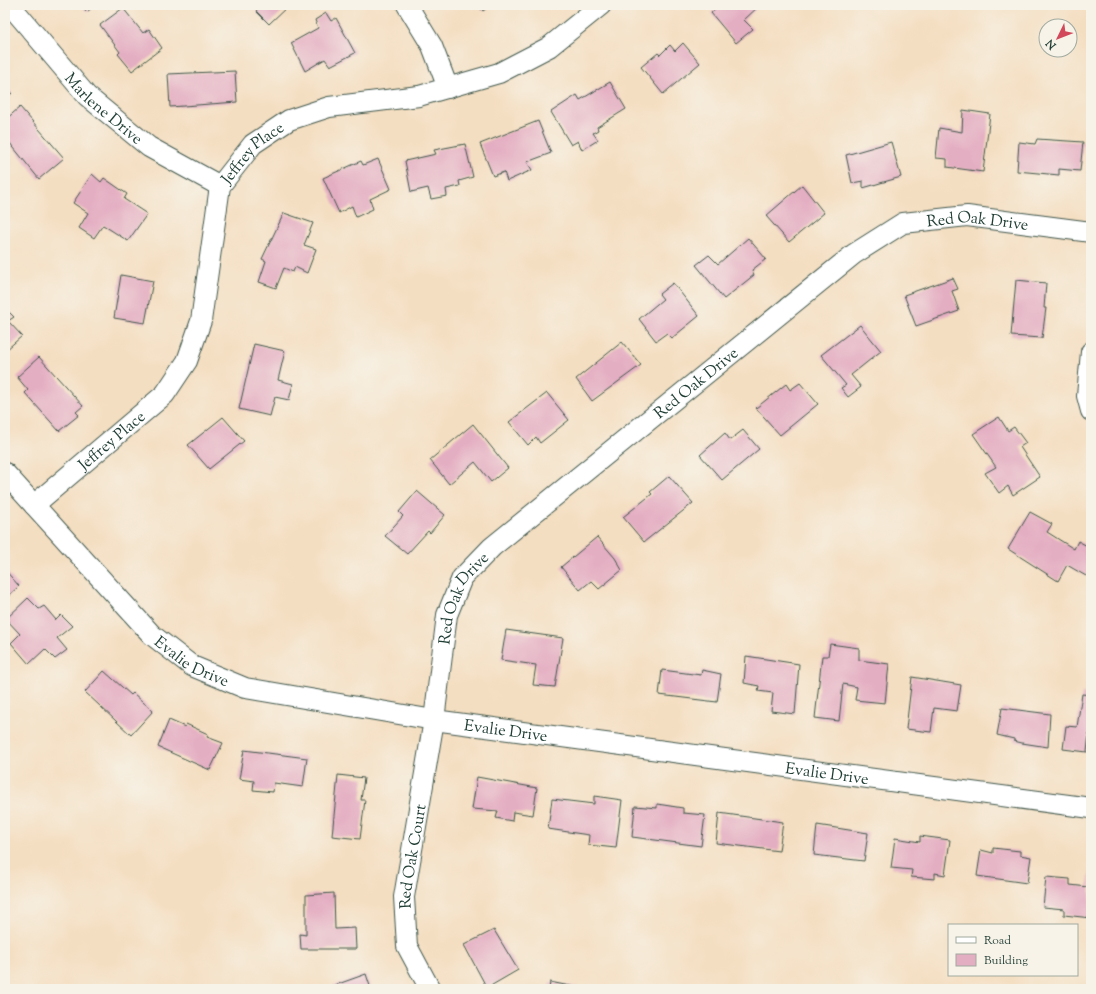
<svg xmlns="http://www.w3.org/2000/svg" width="1096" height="994" font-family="'Sorts Mill Goudy',serif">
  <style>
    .building { fill: #e4aec2 }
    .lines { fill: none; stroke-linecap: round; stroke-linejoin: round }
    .minor-casing { stroke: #3f5549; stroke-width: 22 }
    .minor { stroke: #fff; stroke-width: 20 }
    .labels { text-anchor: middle; stroke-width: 4; stroke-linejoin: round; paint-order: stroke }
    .street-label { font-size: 16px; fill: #1f3d34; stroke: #f7f3e8 }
  </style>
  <rect width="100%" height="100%" fill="#f7f3e8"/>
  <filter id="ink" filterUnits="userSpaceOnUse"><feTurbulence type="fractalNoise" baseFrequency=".025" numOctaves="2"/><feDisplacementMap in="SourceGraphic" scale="8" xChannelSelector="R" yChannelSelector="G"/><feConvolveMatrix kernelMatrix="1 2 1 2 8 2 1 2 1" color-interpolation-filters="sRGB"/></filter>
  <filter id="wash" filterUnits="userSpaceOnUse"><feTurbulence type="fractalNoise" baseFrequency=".012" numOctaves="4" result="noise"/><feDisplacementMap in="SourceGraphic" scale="16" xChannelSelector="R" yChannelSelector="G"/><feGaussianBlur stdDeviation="0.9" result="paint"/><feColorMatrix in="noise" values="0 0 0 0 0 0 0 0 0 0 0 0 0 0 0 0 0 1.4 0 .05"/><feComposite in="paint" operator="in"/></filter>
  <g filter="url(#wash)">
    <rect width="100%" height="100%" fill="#f4dec1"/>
    <g id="blocks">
      <!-- building -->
      <g class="building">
        <polygon points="81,5 95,5 87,12"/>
        <polygon points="261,5 289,5 269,24 256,11"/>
        <polygon points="477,5 491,5 483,11"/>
        <polygon points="720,5 760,5 744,20 753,29 736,43 711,13"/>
        <polygon points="123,8 143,33 149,29 162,48 132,71 118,54 120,52 100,25"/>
        <polygon points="326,13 331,21 336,18 355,53 330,66 325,59 305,71 291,43 318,28 315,20"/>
        <polygon points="683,43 700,63 663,94 641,67 658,53 660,55 670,45 675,51"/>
        <polygon points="235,71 237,102 170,107 168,74"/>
        <polygon points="610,82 626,109 597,127 598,130 593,133 598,140 582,150 578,141 571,145 551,112 577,95 580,100"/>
        <polygon points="5,85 12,93 5,100"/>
        <polygon points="20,107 64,158 39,179 5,137 5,120"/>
        <polygon points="963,110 990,114 983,172 947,167 947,159 936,158 939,128 962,132"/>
        <polygon points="538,121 551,153 527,162 532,170 507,181 504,172 493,176 480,144"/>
        <polygon points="1037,139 1083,142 1080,171 1059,169 1059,175 1017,171 1019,142 1035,144"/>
        <polygon points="891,142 901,177 863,188 863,181 852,183 846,155"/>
        <polygon points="465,144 473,177 459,181 460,186 446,189 447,196 431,199 428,188 411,192 405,161 436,154 434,150"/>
        <polygon points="378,159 391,189 370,199 373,209 356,217 352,206 339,213 323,178 361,161 363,165"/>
        <polygon points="92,174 101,182 104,178 127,194 124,199 147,214 128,241 103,225 94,238 79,228 88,213 73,203"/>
        <polygon points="802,185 824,213 789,242 766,216"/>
        <polygon points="284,213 313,223 304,245 316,249 307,273 295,267 293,272 284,268 276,288 259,282 266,261 262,259"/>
        <polygon points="748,238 766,259 752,270 754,275 724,299 696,265 709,255 718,264"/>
        <polygon points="121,275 153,281 145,323 114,318"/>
        <polygon points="953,278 958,289 952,291 959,311 916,326 904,295"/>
        <polygon points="1016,280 1046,283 1044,308 1046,308 1042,338 1011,336"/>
        <polygon points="673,283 699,316 672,338 667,333 656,341 639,319 663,299 659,294"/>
        <polygon points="5,308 14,317 8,321 22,336 5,351"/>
        <polygon points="860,325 881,351 851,375 861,387 848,397 841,388 846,385 821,355"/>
        <polygon points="622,342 641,365 592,401 576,379"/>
        <polygon points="254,344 285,351 278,380 293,384 289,400 275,397 270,416 239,409"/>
        <polygon points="39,357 83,406 76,412 79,415 59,431 25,393 28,390 17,377"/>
        <polygon points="800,383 818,404 780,435 756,408 786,384 790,390"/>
        <polygon points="547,393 569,420 540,443 536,437 528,445 509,422"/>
        <polygon points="223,417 244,441 209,469 188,445"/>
        <polygon points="999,417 1008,431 1014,427 1026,443 1020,447 1040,477 1013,495 1008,486 999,493 985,473 996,467 973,434"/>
        <polygon points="473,424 508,468 491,482 475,462 449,484 430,460"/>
        <polygon points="743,430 759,449 722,480 700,455 725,433 730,440"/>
        <polygon points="669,476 693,503 644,542 623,517 652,494 650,492"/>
        <polygon points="417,491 445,515 430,533 428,531 407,554 385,536 403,516 399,512"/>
        <polygon points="1030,512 1052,524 1047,532 1074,549 1078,541 1091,548 1091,568 1086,576 1067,565 1058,581 1008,549"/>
        <polygon points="597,537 615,558 622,570 599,589 591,581 580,590 561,567"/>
        <polygon points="5,570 19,586 5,599"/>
        <polygon points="28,598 39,609 44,606 56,620 61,615 72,626 57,638 67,650 55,659 45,649 29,664 11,643 20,634 6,619"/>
        <polygon points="506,630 563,638 555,687 533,685 536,665 501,660"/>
        <polygon points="830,644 859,648 859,660 889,664 885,703 855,700 857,687 843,684 839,721 815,718 822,656 828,656"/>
        <polygon points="746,656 799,664 795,714 771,711 773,693 758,691 759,686 744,683"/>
        <polygon points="662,670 701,675 702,670 721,674 717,702 659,695"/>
        <polygon points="104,671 131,695 133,693 153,711 131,735 85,692"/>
        <polygon points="912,677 961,685 957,711 934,708 931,732 906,729"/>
        <polygon points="1082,694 1091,695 1091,734 1089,734 1087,752 1063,749 1066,726 1077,727"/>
        <polygon points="1002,708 1050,714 1048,747 1022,743 1014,741 1014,739 997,735"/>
        <polygon points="169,720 185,727 186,724 208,734 207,737 223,743 210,770 158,747"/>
        <polygon points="244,750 307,758 303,787 274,783 273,792 253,790 254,781 239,779"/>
        <polygon points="338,775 364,778 361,800 365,800 360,839 332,836"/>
        <polygon points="477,777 537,788 533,815 513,812 512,821 496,818 498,811 472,809"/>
        <polygon points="594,796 622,800 616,848 588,845 589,835 548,829 552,799 594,804"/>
        <polygon points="657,804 683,808 683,813 705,815 701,846 632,837 635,806 657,808"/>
        <polygon points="719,813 783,822 779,851 716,843"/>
        <polygon points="817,825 868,833 864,861 814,855"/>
        <polygon points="920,836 950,840 945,875 935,873 935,879 911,877 912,870 891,868 895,838 920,842"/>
        <polygon points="993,848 1020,851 1020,855 1031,857 1027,883 977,876 981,850 993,853"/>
        <polygon points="1090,870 1091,918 1064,915 1064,909 1043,907 1046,877 1070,879 1070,885 1088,887"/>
        <polygon points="334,893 335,929 355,928 356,949 301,949 300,934 306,935 306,895"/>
        <polygon points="494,930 518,970 487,988 464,945"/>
        <polygon points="366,974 371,989 328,989 327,988"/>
        <polygon points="550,982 580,988 580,989 549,989"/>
      </g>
    </g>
  </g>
  <g filter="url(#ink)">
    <use href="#blocks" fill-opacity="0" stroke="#3f5549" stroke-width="1"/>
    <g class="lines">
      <!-- minor casing -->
      <g class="minor-casing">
        <g id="minor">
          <path id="s1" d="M 10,5 L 87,96 L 149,147 L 220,186"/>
          <polyline points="407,5 432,46 448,88"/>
          <polyline points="1091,352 1087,396 1091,411"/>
          <path id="s2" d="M 5,473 L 152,635 L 192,666 L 245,688 L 434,720 L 1091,808"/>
          <path id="s3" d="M 34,505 L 165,394 L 187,361 L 201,321 L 220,186 L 253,144 L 289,120 L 329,107 L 419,96 L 499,73 L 549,47 L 601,5"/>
          <path id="s4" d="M 430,989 L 407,946 L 404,897 L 434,720 L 447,615 L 462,578 L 492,547 L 854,254 L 903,223 L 967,216 L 1091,232"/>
        </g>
      </g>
      <!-- minor -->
      <use href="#minor" class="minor"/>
    </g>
  </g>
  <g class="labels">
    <!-- street labels -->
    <g class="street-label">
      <text dy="6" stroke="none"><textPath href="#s1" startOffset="140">Marlene Drive</textPath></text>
      <text dy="6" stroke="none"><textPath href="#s3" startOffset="437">Jeffrey Place</textPath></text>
      <text dy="6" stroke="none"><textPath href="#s4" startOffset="1065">Red Oak Drive</textPath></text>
      <text dy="6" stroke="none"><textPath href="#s4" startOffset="728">Red Oak Drive</textPath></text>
      <text dy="6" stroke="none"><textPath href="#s3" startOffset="101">Jeffrey Place</textPath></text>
      <text dy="6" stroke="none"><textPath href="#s4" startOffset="405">Red Oak Drive</textPath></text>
      <text dy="6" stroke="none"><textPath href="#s2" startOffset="267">Evalie Drive</textPath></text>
      <text dy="6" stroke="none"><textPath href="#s2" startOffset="591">Evalie Drive</textPath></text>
      <text dy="6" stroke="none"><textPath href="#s2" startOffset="915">Evalie Drive</textPath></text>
      <text dy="6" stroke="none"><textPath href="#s4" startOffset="139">Red Oak Court</textPath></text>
    </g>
  </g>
  <!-- margin -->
  <rect width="1096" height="994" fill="none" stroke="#f7f3e8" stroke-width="20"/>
  <!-- legend -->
  <rect x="948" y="924" width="130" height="52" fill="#f7f3e8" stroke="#a1aaa0"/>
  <rect x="956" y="937" width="20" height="6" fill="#ffffff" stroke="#a1aaa0"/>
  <text x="984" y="944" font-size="12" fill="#1f3d34">Road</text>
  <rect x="956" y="954" width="20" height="12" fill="#e4aec2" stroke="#a1aaa0"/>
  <text x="984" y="964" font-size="12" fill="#1f3d34">Building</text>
  <!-- north arrow -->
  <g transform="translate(1058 38) rotate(227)"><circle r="19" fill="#f7f3e8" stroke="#a1aaa0"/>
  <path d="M0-3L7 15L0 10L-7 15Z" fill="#d1495b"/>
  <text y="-6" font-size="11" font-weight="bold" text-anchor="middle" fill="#1f3d34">N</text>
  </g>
</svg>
